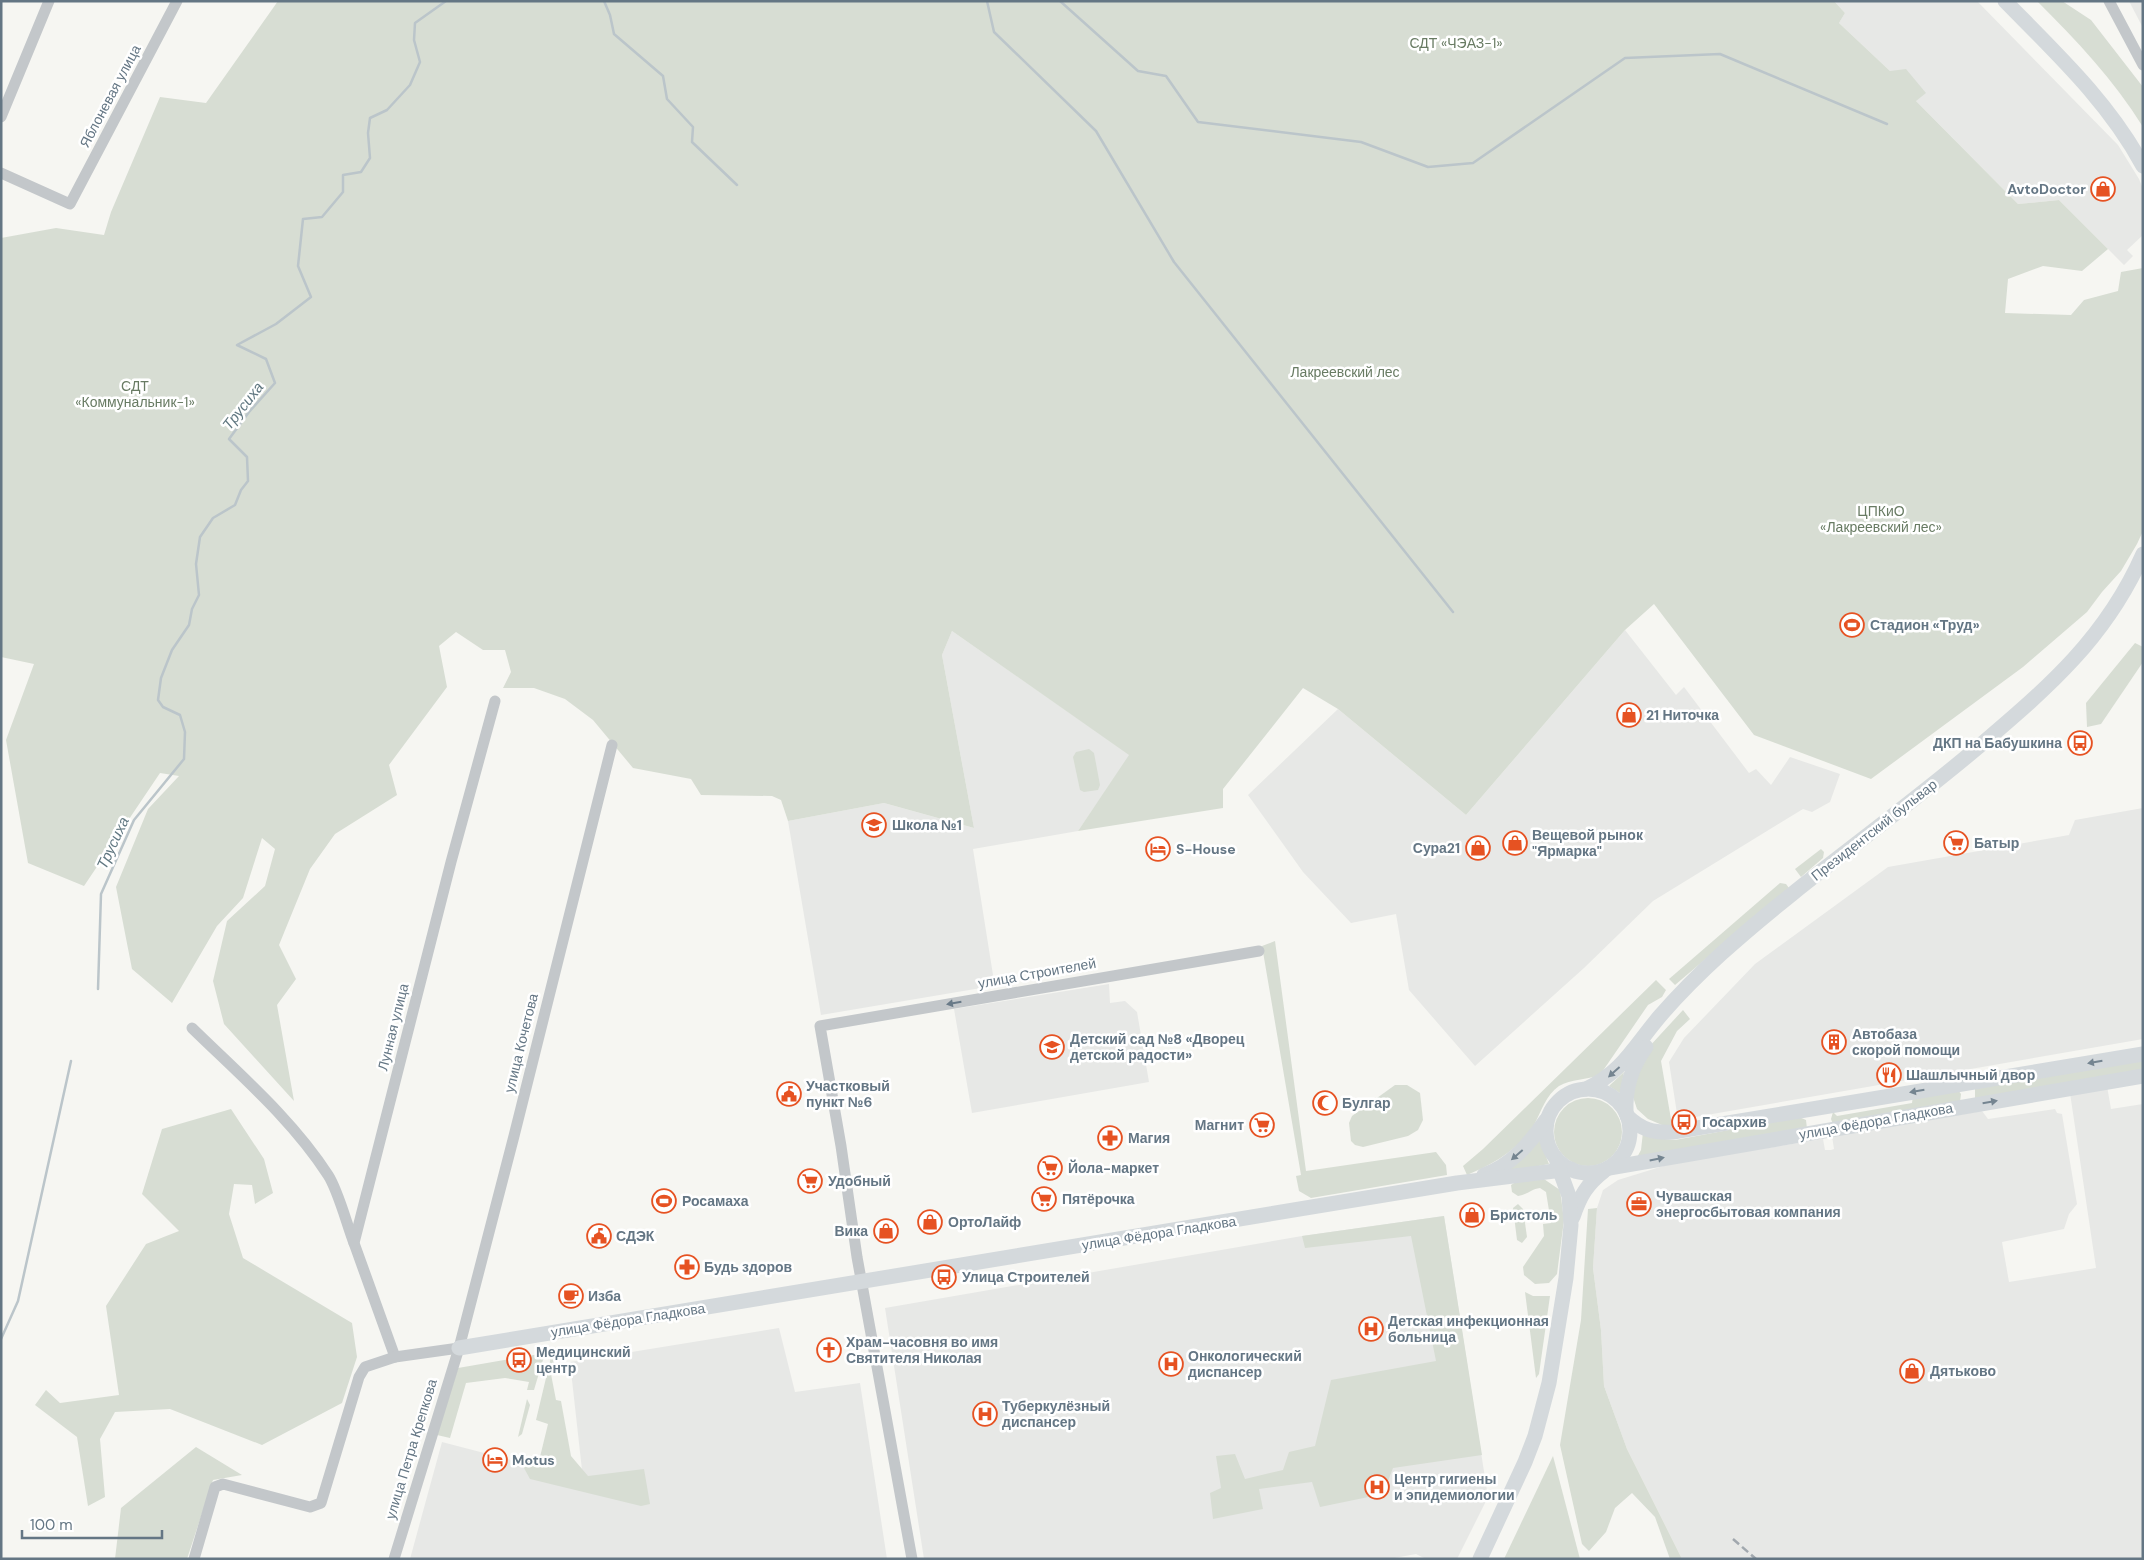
<svg xmlns="http://www.w3.org/2000/svg" width="2144" height="1560" font-family="'DM Sans',sans-serif">
  <style>
    .built { fill: #e7e8e6 }
    .green { fill: #d7ddd3 }
    .lines { fill: none; stroke-linecap: round; stroke-linejoin: round }
    .stream { stroke: #bbc5ca; stroke-width: 2.5 }
    .street { stroke: #c3c7ca; stroke-width: 11 }
    .secondary { stroke: #d4d9dc; stroke-width: 15 }
    .rail { stroke: #a1a8ae; stroke-width: 2.5; stroke-dasharray: 8 4; stroke-linecap: butt }
    .oneway { fill: #697a88 }
    .oneway2 { fill: #758591 }
    .labels { text-anchor: middle; stroke-width: 5; stroke-linejoin: round; paint-order: stroke }
    .park-label { font-size: 14px; fill: #687b63; stroke: #fff }
    .street-label { font-size: 14px; fill: #647684; stroke: #fff }
    .poi-label { font-size: 14px; font-weight: bold; fill: #647684; stroke: #fff; text-anchor: start }
    .water-label { font-size: 15px; font-style: italic; fill: #607781; stroke: #fff }
  </style>
  <rect width="100%" height="100%" fill="#f6f6f2"/>
  <!-- built -->
  <g class="built">
    <polygon points="1834,1 1977,1 2118,145 2139,179 2143,189 2143,235 2127,250 2133,256 2124,265 2059,200 2018,204 1916,101 1890,71 1839,23 1845,13"/>
    <polygon points="2129,1 2143,1 2143,28"/>
    <polygon points="1625,630 1676,695 1684,687 1749,773 1756,769 1771,785 1790,757 1840,774 1830,802 1812,812 1803,809 1653,901 1584,968 1475,1066 1409,990 1396,914 1351,923 1303,872 1248,795 1338,709 1466,815"/>
    <polygon points="952,631 1130,755 1078,831 973,849 993,975 987,987 821,1015 788,821 884,803 974,828 942,655"/>
    <polygon points="2143,808 2143,1039 1678,1120 1669,1062 1684,1038 1755,964 1888,867 2069,835 2075,820"/>
    <polygon points="1109,984 1110,1003 1125,1001 1137,1012 1149,1082 972,1113 954,1009"/>
    <polygon points="2107,1086 2111,1109 2143,1104 2143,1559 1682,1559 1627,1449 1604,1386 1601,1330 1593,1268 1597,1208 1603,1190 1618,1180 1673,1163 1823,1139 1825,1150 1831,1150 1834,1149 1832,1136 1982,1111 1988,1119 2055,1109 2057,1113 2062,1114 2077,1204 2069,1214 2064,1229 2002,1242 2009,1282 2096,1268 2070,1093"/>
    <polygon points="1444,1216 1488,1497 1457,1559 1426,1559 1416,1554 1389,1559 924,1559 885,1308 1302,1236"/>
    <polygon points="779,1328 795,1392 860,1383 887,1559 410,1559 442,1442 583,1479 570,1362"/>
  </g>
  <!-- green -->
  <g class="green">
    <polygon points="278,1 1834,1 1845,13 1839,23 1890,71 1906,69 1926,93 1916,101 2018,204 2059,200 2108,249 2082,271 2043,266 2008,279 2005,313 2071,315 2084,300 2118,291 2121,272 2143,268 2143,531 2137,544 2121,571 2102,592 2087,612 2023,667 1871,779 1754,735 1654,604 1625,630 1466,815 1338,709 1303,688 1223,789 1223,808 1078,831 1129,755 952,631 942,655 974,828 884,803 788,821 781,800 772,796 701,795 691,779 633,768 593,720 565,699 534,688 503,688 511,672 505,650 483,650 456,632 439,646 447,687 389,765 397,795 335,834 310,869 279,945 296,979 277,1005 294,1101 224,1024 213,981 227,921 265,886 275,849 262,838 243,898 217,926 172,1003 132,969 116,887 148,809 179,776 160,773 84,886 28,863 6,740 34,664 1,657 1,238 56,228 104,235 111,212 160,97 206,103"/>
    <path d="M 2037,1 L 2062,1 L 2091,20 L 2143,87 L 2143,127 C 2114,80 2076,40 2037,1 Z"/>
    <polygon points="2135,643 2143,647 2143,662 2101,724 2087,727 2086,703"/>
    <polygon points="1089,749 1094,753 1100,785 1098,790 1084,792 1080,790 1073,757 1076,752"/>
    <polygon points="1821,849 1824,852 1823,858 1801,877 1795,869"/>
    <polygon points="1780,883 1786,884 1789,888 1675,985 1669,979"/>
    <polygon points="1275,941 1306,1171 1436,1152 1446,1165 1447,1175 1311,1198 1299,1191 1296,1176 1301,1175 1262,946"/>
    <path d="M 1656,980 L 1666,990 L 1662,997 L 1648,1005 L 1600,1075 C 1587,1080 1571,1079 1559,1086 C 1546,1095 1541,1112 1534,1125 C 1518,1150 1494,1164 1467,1175 L 1463,1166 L 1483,1149 Z"/>
    <polygon points="1683,1010 1690,1019 1677,1031 1661,1061 1672,1125 1662,1125 1648,1119 1637,1109 1634,1100 1633,1090 1648,1048"/>
    <polygon points="2143,1058 2143,1073 1975,1098 1975,1088"/>
    <polygon points="1624,1072 1620,1093 1609,1086"/>
    <polygon points="1395,1085 1407,1085 1420,1093 1423,1120 1418,1130 1408,1136 1363,1147 1355,1145 1351,1141 1349,1123 1352,1116"/>
    <polygon points="1958,1090 1961,1094 1960,1102 1833,1124 1831,1119 1833,1112 1837,1116 1912,1103 1913,1096"/>
    <circle cx="1588" cy="1132" r="34"/>
    <polygon points="231,1109 264,1159 273,1193 255,1204 252,1185 234,1184 229,1214 243,1258 352,1323 357,1357 342,1403 262,1445 170,1409 115,1412 100,1439 105,1497 88,1506 77,1437 35,1405 46,1390 60,1403 119,1395 106,1306 146,1244 179,1231 142,1194 162,1129"/>
    <polygon points="1799,1117 1806,1120 1807,1129 1635,1161 1641,1150 1643,1132 1655,1138 1675,1140"/>
    <polygon points="1539,1139 1549,1164 1507,1172"/>
    <path d="M 1541,1177 L 1560,1190 L 1564,1220 L 1557,1274 L 1549,1283 L 1535,1284 L 1524,1275 L 1523,1267 L 1544,1236 L 1543,1224 L 1551,1223 L 1546,1192 L 1540,1188 C 1531,1189 1527,1195 1518,1196 L 1512,1192 L 1511,1185 L 1520,1179 Z"/>
    <polygon points="1518,1204 1523,1209 1527,1237 1522,1243 1517,1240 1513,1208"/>
    <polygon points="1597,1208 1593,1268 1601,1330 1604,1386 1627,1449 1682,1559 1670,1559 1655,1517 1632,1493 1615,1508 1606,1532 1589,1551 1582,1544 1560,1445 1581,1320 1588,1209"/>
    <polygon points="1444,1216 1482,1455 1393,1468 1383,1494 1320,1507 1312,1482 1259,1489 1263,1509 1213,1519 1210,1493 1221,1488 1216,1456 1235,1454 1245,1479 1283,1470 1289,1452 1315,1446 1331,1380 1436,1361 1411,1236 1305,1248 1302,1236"/>
    <polygon points="1525,1292 1533,1296 1550,1296 1539,1374 1536,1378"/>
    <polygon points="545,1353 534,1390 527,1390 529,1382 505,1378 466,1383 450,1438 437,1435 458,1368"/>
    <polygon points="551,1357 554,1358 554,1367 550,1369 556,1400 561,1401 571,1456 588,1476 644,1469 650,1504 641,1506 530,1479 524,1468 525,1461 531,1462 532,1456 540,1457 548,1424 536,1420"/>
    <polygon points="527,1399 530,1405 522,1434 518,1437"/>
    <polygon points="196,1447 242,1475 213,1480 187,1559 115,1559 121,1508"/>
    <polygon points="1553,1456 1580,1559 1504,1559"/>
  </g>
  <g class="lines">
    <!-- stream -->
    <g class="stream">
      <polyline points="604,1 610,15 614,34 663,76 667,99 693,127 692,142 737,185"/>
      <polyline points="987,1 994,32 1096,131 1174,262 1453,612"/>
      <polyline points="1060,1 1138,71 1166,76 1198,122 1361,142 1428,167 1473,163 1625,58 1720,54 1887,124"/>
      <polyline points="98,989 101,894 134,820 184,759 185,732 180,715 163,707 158,700 161,678 172,650 189,625 192,609 199,595 196,564 200,537 213,518 235,505 241,490 248,481 247,457 229,439 249,412 275,383 266,359 237,345 276,324 311,297 298,266 303,219 322,217 343,192 343,175 361,172 370,158 368,133 370,118 387,110 410,85 420,62 414,40 415,23 446,1"/>
      <polyline points="1,1339 18,1301 71,1061"/>
    </g>
    <!-- street -->
    <g class="street">
      <polyline points="2109,1 2143,65"/>
      <polyline points="1,117 49,1"/>
      <polyline points="1,173 70,204 177,1"/>
      <path d="M 192,1028 C 239,1074 292,1119 328,1175 C 338,1190 347,1225 354,1243"/>
      <polyline points="395,1357 354,1243 451,862 495,701"/>
      <polyline points="194,1559 215,1487 223,1484 310,1507 321,1503 359,1377 365,1367 395,1357 459,1348"/>
      <polyline points="394,1559 459,1348 514,1136 612,745"/>
      <polyline points="912,1559 857,1257 841,1146 820,1026 1259,951"/>
    </g>
    <!-- secondary -->
    <g class="secondary">
      <path d="M 2005,1 C 2055,52 2109,102 2143,166"/>
      <circle cx="1588" cy="1131" r="42"/>
      <path d="M 1586,1089 C 1623,1072 1635,1045 1660,1016 C 1679,994 1699,974 1721,954 C 1802,881 1893,819 1977,748 C 2046,689 2105,640 2143,554"/>
      <path d="M 1626,1113 C 1625,1089 1631,1067 1646,1047"/>
      <path d="M 1627,1116 C 1642,1130 1653,1133 1673,1132 L 2143,1054"/>
      <polyline points="1609,1168 2143,1076"/>
      <path d="M 1484,1175 C 1512,1165 1530,1143 1546,1120"/>
      <path d="M 1573,1217 C 1580,1196 1587,1184 1604,1171"/>
      <polyline points="459,1348 1457,1183 1571,1169"/>
      <polyline points="1480,1559 1525,1462 1535,1436 1549,1383 1566,1278 1571,1225 1569,1196 1557,1163"/>
    </g>
    <!-- rail -->
    <polyline class="rail" points="1733,1539 1756,1559"/>
  </g>
  <!-- one-way arrows -->
  <defs><path id="oneway-solid" d="M-6-.8H1V-3.2L6.5 0L1 3.2V.8H-6Z" transform="scale(1.25)"/></defs>
  <use class="oneway" href="#oneway-solid" transform="translate(954 1003) rotate(170)"/>
  <g class="oneway2">
    <use href="#oneway-solid" transform="translate(2095 1062) rotate(170)"/>
    <use href="#oneway-solid" transform="translate(1614 1072) rotate(138)"/>
    <use href="#oneway-solid" transform="translate(1917 1091) rotate(170)"/>
    <use href="#oneway-solid" transform="translate(1990 1102) rotate(-10)"/>
    <use href="#oneway-solid" transform="translate(1517 1155) rotate(139)"/>
    <use href="#oneway-solid" transform="translate(1657 1159) rotate(-12)"/>
  </g>
  <!-- icons -->
  <defs>
    <g id="shop-ring" transform="scale(1.25)"><circle r="9.5" fill="#fff" stroke="#e65222" stroke-width="1.5"/><path d="M-5-2.5h2.3a2.7 3.5 0 0 1 5.4 0H5L5.5 6h-11ZM-1.5-2.5h3a1.5 2.3 0 0 0-3 0Z" fill="#e65222"/></g>
    <g id="stadium-ring" transform="scale(1.25)"><circle r="9.5" fill="#fff" stroke="#e65222" stroke-width="1.5"/><path d="M0-5a6.5 5 0 1 0 0 10a6.5 5 0 1 0 0-10ZM-3.5-1.8h7v3.6h-7Z" fill="#e65222"/></g>
    <g id="bus-ring" transform="scale(1.25)"><circle r="9.5" fill="#fff" stroke="#e65222" stroke-width="1.5"/><path d="M-5-6H5V4H4V6H2V4H-2V6H-4V4H-5ZM-3.5-4V0h7V-4ZM-3.5 1.2v1.5H-2V1.2ZM2 1.2v1.5H3.5V1.2Z" fill="#e65222"/></g>
    <g id="school-ring" transform="scale(1.25)"><circle r="9.5" fill="#fff" stroke="#e65222" stroke-width="1.5"/><path d="M0-5L7-2L0 1L-7-2ZM-4 1L0 2.5L4 1V4Q0 6-4 4Z" fill="#e65222"/></g>
    <g id="supermarket-ring" transform="scale(1.25)"><circle r="9.5" fill="#fff" stroke="#e65222" stroke-width="1.5"/><path d="M-6-5.5h2.5l.6 2H6L4.5 2H-2.5L-4.4-4H-6ZM-1.5 3.2a1.3 1.3 0 1 0 .1 0ZM3 3.2a1.3 1.3 0 1 0 .1 0Z" fill="#e65222"/></g>
    <g id="hotel-ring" transform="scale(1.25)"><circle r="9.5" fill="#fff" stroke="#e65222" stroke-width="1.5"/><path d="M-6-4.5h1.5V1H6V5H4.5V3h-9V5H-6ZM-4 0a1.8 1.8 0 1 1 3.6 0ZM.5 0V-2.5h3Q6-2.5 6 0Z" fill="#e65222"/></g>
    <g id="building-ring" transform="scale(1.25)"><circle r="9.5" fill="#fff" stroke="#e65222" stroke-width="1.5"/><path d="M-4-6H4V6H1V3H-1V6H-4ZM-2.5-4.3h1.7v1.8h-1.7ZM.8-4.3h1.7v1.8H.8ZM-2.5-1h1.7V.8h-1.7ZM.8-1h1.7V.8H.8Z" fill="#e65222"/></g>
    <g id="restaurant-ring" transform="scale(1.25)"><circle r="9.5" fill="#fff" stroke="#e65222" stroke-width="1.5"/><path d="M-5-6h1v4h1v-4h1v4h1v-4h1v5L-1.5 .5V6h-2V.5L-5-1ZM5-6V6H3V1.5H1.5Q1.5-4 5-6Z" fill="#e65222"/></g>
    <g id="civic-ring" transform="scale(1.25)"><circle r="9.5" fill="#fff" stroke="#e65222" stroke-width="1.5"/><path d="M-.6-6.5H3V-4.5H.6V-3L4-1V1h2V6H-6V1h2V-1L-.6-3ZM-1.2 2.5V6h2.4V2.5Z" fill="#e65222"/></g>
    <g id="mosque-ring" transform="scale(1.25)"><circle r="9.5" fill="#fff" stroke="#e65222" stroke-width="1.5"/><path d="M3.5-4.9A6 6 0 1 0 3.5 4.9A5 5 0 1 1 3.5-4.9Z" fill="#e65222"/></g>
    <g id="pharmacy-ring" transform="scale(1.25)"><circle r="9.5" fill="#fff" stroke="#e65222" stroke-width="1.5"/><path d="M-2-6h4v4h4v4h-4v4h-4v-4h-4v-4h4Z" fill="#e65222"/></g>
    <g id="office-ring" transform="scale(1.25)"><circle r="9.5" fill="#fff" stroke="#e65222" stroke-width="1.5"/><path d="M-6-3h4V-5.5h4V-3h4V5H-6ZM-1-4.5V-3h2v-1.5ZM-6 0V1H6V0Z" fill="#e65222"/></g>
    <g id="cafe-ring" transform="scale(1.25)"><circle r="9.5" fill="#fff" stroke="#e65222" stroke-width="1.5"/><path d="M-5.5-4.5H6V0H3Q3 3.5 0 3.5H-2.5Q-5.5 3.5-5.5 0ZM3-3.2v2h1.7v-2ZM-6 4.5H4V6H-6Z" fill="#e65222"/></g>
    <g id="hospital-ring" transform="scale(1.25)"><circle r="9.5" fill="#fff" stroke="#e65222" stroke-width="1.5"/><path d="M-5-5h3v3.5h4V-5h3V5h-3V1.5h-4V5h-3Z" fill="#e65222"/></g>
    <g id="church-ring" transform="scale(1.25)"><circle r="9.5" fill="#fff" stroke="#e65222" stroke-width="1.5"/><path d="M-1.2-6h2.4v3.5h3.3v2.4h-3.3V6h-2.4V-.1h-3.3v-2.4h3.3Z" fill="#e65222"/></g>
  </defs>
  <g fill-rule="evenodd">
    <use href="#shop-ring" x="2103" y="189"/>
    <use href="#stadium-ring" x="1852" y="625"/>
    <use href="#shop-ring" x="1629" y="715"/>
    <use href="#bus-ring" x="2080" y="743"/>
    <use href="#school-ring" x="874" y="825"/>
    <use href="#shop-ring" x="1515" y="843"/>
    <use href="#supermarket-ring" x="1956" y="843"/>
    <use href="#shop-ring" x="1478" y="848"/>
    <use href="#hotel-ring" x="1158" y="849"/>
    <use href="#building-ring" x="1834" y="1042"/>
    <use href="#school-ring" x="1052" y="1047"/>
    <use href="#restaurant-ring" x="1889" y="1075"/>
    <use href="#civic-ring" x="789" y="1094"/>
    <use href="#mosque-ring" x="1325" y="1103"/>
    <use href="#bus-ring" x="1684" y="1122"/>
    <use href="#supermarket-ring" x="1262" y="1125"/>
    <use href="#pharmacy-ring" x="1110" y="1138"/>
    <use href="#supermarket-ring" x="1050" y="1168"/>
    <use href="#supermarket-ring" x="810" y="1181"/>
    <use href="#supermarket-ring" x="1044" y="1199"/>
    <use href="#stadium-ring" x="664" y="1201"/>
    <use href="#office-ring" x="1639" y="1204"/>
    <use href="#shop-ring" x="1472" y="1215"/>
    <use href="#shop-ring" x="930" y="1222"/>
    <use href="#shop-ring" x="886" y="1231"/>
    <use href="#civic-ring" x="599" y="1236"/>
    <use href="#pharmacy-ring" x="687" y="1267"/>
    <use href="#bus-ring" x="944" y="1277"/>
    <use href="#cafe-ring" x="571" y="1296"/>
    <use href="#hospital-ring" x="1371" y="1329"/>
    <use href="#church-ring" x="829" y="1350"/>
    <use href="#bus-ring" x="519" y="1360"/>
    <use href="#hospital-ring" x="1171" y="1364"/>
    <use href="#shop-ring" x="1912" y="1371"/>
    <use href="#hospital-ring" x="985" y="1414"/>
    <use href="#hotel-ring" x="495" y="1460"/>
    <use href="#hospital-ring" x="1377" y="1487"/>
  </g>
  <g class="labels">
    <!-- park labels -->
    <g class="park-label">
      <text x="1456" y="48">СДТ «ЧЭАЗ-1»</text>
      <text x="1345" y="377">Лакреевский лес</text>
      <text x="135" y="391">СДТ<tspan x="135" dy="16">«Коммунальник-1»</tspan></text>
      <text x="1881" y="516">ЦПКиО<tspan x="1881" dy="16">«Лакреевский лес»</tspan></text>
    </g>
    <!-- street labels -->
    <g class="street-label">
      <text transform="translate(110 96) rotate(-62)" y="5">Яблоневая улица</text>
      <text transform="translate(1874 830) rotate(-38)" y="5">Президентский бульвар</text>
      <text transform="translate(1037 973) rotate(-10)" y="5">улица Строителей</text>
      <text transform="translate(393 1027) rotate(-76)" y="5">Лунная улица</text>
      <text transform="translate(521 1043) rotate(-76)" y="5">улица Кочетова</text>
      <text transform="translate(1876 1121) rotate(-10)" y="5">улица Фёдора Гладкова</text>
      <text transform="translate(1159 1233) rotate(-9)" y="5">улица Фёдора Гладкова</text>
      <text transform="translate(628 1320) rotate(-9)" y="5">улица Фёдора Гладкова</text>
      <text transform="translate(411 1449) rotate(-73)" y="5">улица Петра Крепкова</text>
    </g>
    <!-- poi labels -->
    <g class="poi-label">
      <text x="2086" y="194" text-anchor="end">AvtoDoctor</text>
      <text x="1870" y="630">Стадион «Труд»</text>
      <text x="1646" y="720">21 Ниточка</text>
      <text x="2062" y="748" text-anchor="end">ДКП на Бабушкина</text>
      <text x="892" y="830">Школа №1</text>
      <text x="1532" y="840">Вещевой рынок<tspan x="1532" dy="16">"Ярмарка"</tspan></text>
      <text x="1974" y="848">Батыр</text>
      <text x="1460" y="853" text-anchor="end">Сура21</text>
      <text x="1176" y="854">S-House</text>
      <text x="1852" y="1039">Автобаза<tspan x="1852" dy="16">скорой помощи</tspan></text>
      <text x="1070" y="1044">Детский сад №8 «Дворец<tspan x="1070" dy="16">детской радости»</tspan></text>
      <text x="1906" y="1080">Шашлычный двор</text>
      <text x="806" y="1091">Участковый<tspan x="806" dy="16">пункт №6</tspan></text>
      <text x="1342" y="1108">Булгар</text>
      <text x="1702" y="1127">Госархив</text>
      <text x="1244" y="1130" text-anchor="end">Магнит</text>
      <text x="1128" y="1143">Магия</text>
      <text x="1068" y="1173">Йола-маркет</text>
      <text x="828" y="1186">Удобный</text>
      <text x="1656" y="1201">Чувашская<tspan x="1656" dy="16">энергосбытовая компания</tspan></text>
      <text x="1062" y="1204">Пятёрочка</text>
      <text x="682" y="1206">Росамаха</text>
      <text x="1490" y="1220">Бристоль</text>
      <text x="948" y="1227">ОртоЛайф</text>
      <text x="868" y="1236" text-anchor="end">Вика</text>
      <text x="616" y="1241">СДЭК</text>
      <text x="704" y="1272">Будь здоров</text>
      <text x="962" y="1282">Улица Строителей</text>
      <text x="588" y="1301">Изба</text>
      <text x="1388" y="1326">Детская инфекционная<tspan x="1388" dy="16">больница</tspan></text>
      <text x="846" y="1347">Храм-часовня во имя<tspan x="846" dy="16">Святителя Николая</tspan></text>
      <text x="536" y="1357">Медицинский<tspan x="536" dy="16">центр</tspan></text>
      <text x="1188" y="1361">Онкологический<tspan x="1188" dy="16">диспансер</tspan></text>
      <text x="1930" y="1376">Дятьково</text>
      <text x="1002" y="1411">Туберкулёзный<tspan x="1002" dy="16">диспансер</tspan></text>
      <text x="512" y="1465">Motus</text>
      <text x="1394" y="1484">Центр гигиены<tspan x="1394" dy="16">и эпидемиологии</tspan></text>
    </g>
    <!-- water labels -->
    <g class="water-label">
      <text transform="translate(243 406) rotate(-52)" y="5">Трусиха</text>
      <text transform="translate(113 843) rotate(-65)" y="5">Трусиха</text>
    </g>
  </g>
  <!-- border -->
  <rect width="2144" height="1560" fill="none" stroke="#647684" stroke-width="5"/>
  <!-- scale -->
  <path d="M22 1530v8h140v-8" fill="none" stroke="#647684" stroke-width="2.5"/>
  <text x="30" y="1530" font-size="15" fill="#647684" stroke="#ffffff" stroke-width="4" paint-order="stroke">100 m</text>
</svg>
